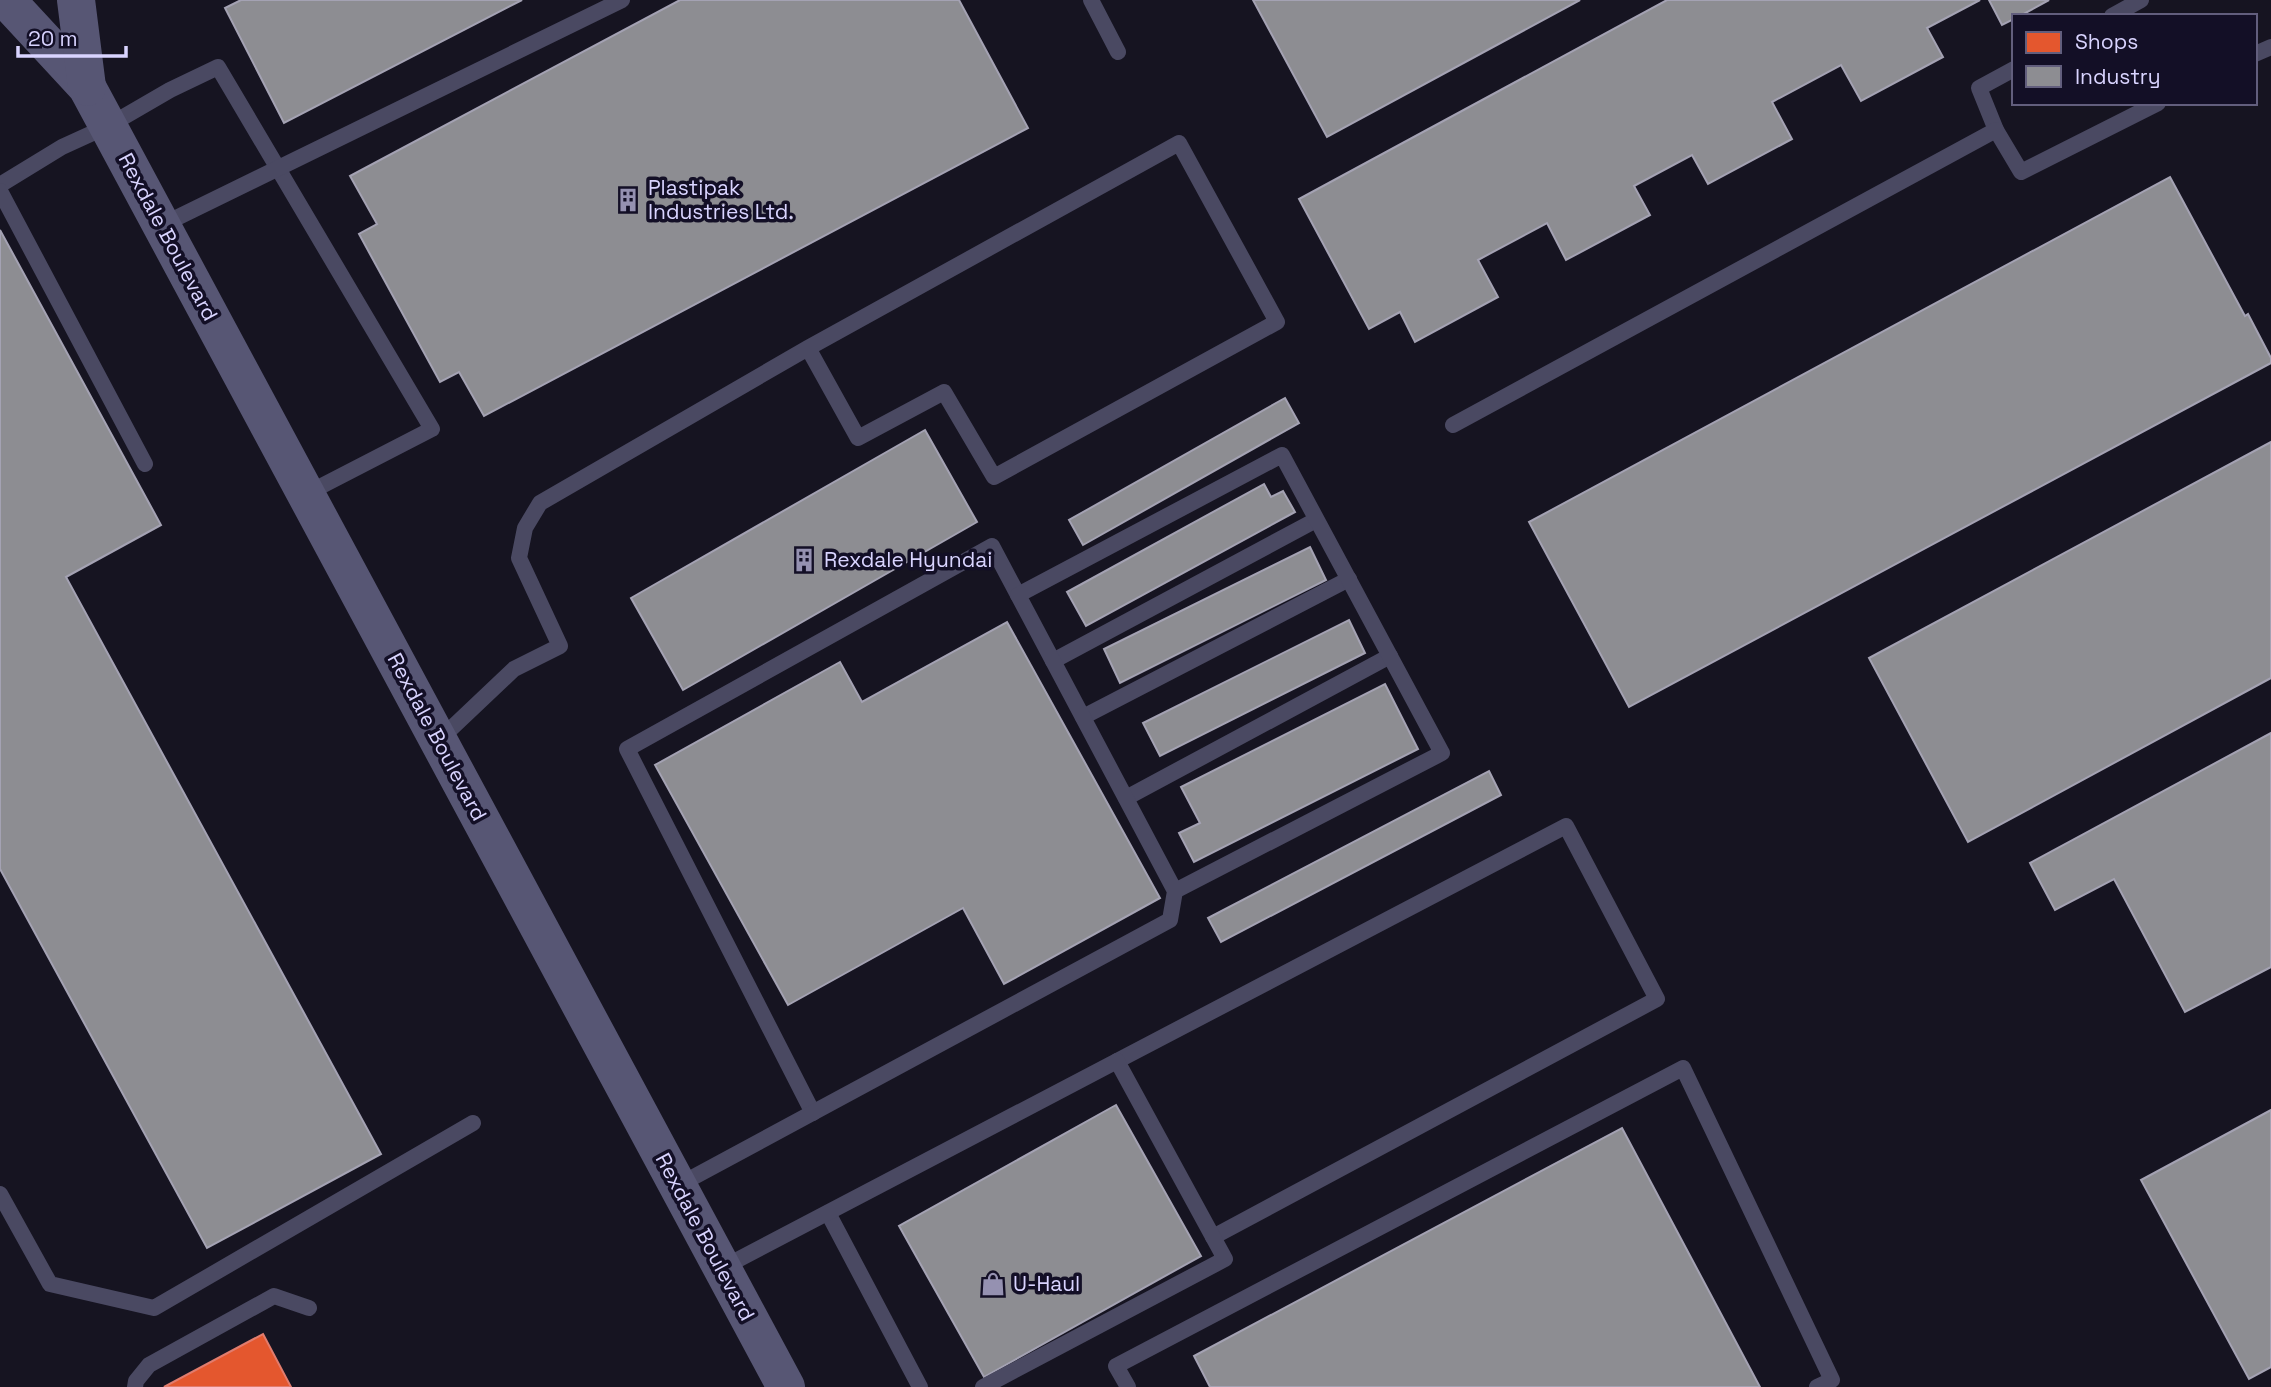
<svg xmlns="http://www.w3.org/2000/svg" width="2271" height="1387" font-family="'Space Grotesk',sans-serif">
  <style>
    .shops { fill: #e4572e; stroke: #e17c6d; stroke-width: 2 }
    .industry { fill: #8d8d92; stroke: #a4a2b3; stroke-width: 2 }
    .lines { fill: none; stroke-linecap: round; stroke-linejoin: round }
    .lane { stroke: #4a4962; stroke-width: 16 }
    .secondary { stroke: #575674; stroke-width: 38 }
    .labels { text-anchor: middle; stroke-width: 7; stroke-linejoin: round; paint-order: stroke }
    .poi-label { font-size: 21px; fill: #d9d4ff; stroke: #130f26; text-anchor: start }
    .street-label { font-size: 21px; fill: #d9d4ff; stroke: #130f26 }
  </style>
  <rect width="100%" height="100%" fill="#161421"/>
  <!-- shops -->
  <polygon class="shops" points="263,1334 291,1387 164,1387"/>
  <!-- industry -->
  <g class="industry">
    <polygon points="241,0 522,0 284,123 225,8"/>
    <polygon points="680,0 959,0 1028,128 484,416 459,372 440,382 359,234 377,224 350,176"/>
    <polygon points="1253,0 1580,0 1327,137"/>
    <polygon points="1667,0 1980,0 1927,28 1943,57 1861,101 1841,65 1772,102 1792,139 1708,184 1692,155 1634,186 1650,215 1566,260 1547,223 1478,260 1498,297 1415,342 1400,312 1369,329 1299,199"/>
    <polygon points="1989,0 2049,0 2020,16 2014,16 2014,19 2002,25"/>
    <polygon points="2170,177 2245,316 2248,314 2271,358 2271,363 1629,707 1529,522"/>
    <polygon points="0,230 161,525 66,577 381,1154 207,1248 0,869"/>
    <polygon points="1285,398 1299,423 1083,545 1069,520"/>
    <polygon points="925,430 977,522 683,690 631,598"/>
    <polygon points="2271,442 2271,678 1968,842 1869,658"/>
    <polygon points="1264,484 1271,497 1283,491 1295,512 1086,626 1067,592"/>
    <polygon points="1310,547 1326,580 1120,683 1104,649"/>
    <polygon points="1349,620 1365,653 1160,756 1143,723"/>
    <polygon points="1007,622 1160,898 1004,984 963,908 788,1005 655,765 840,662 862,702"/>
    <polygon points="1385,684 1418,749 1194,862 1179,833 1200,823 1181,787"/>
    <polygon points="2271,733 2271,967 2185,1012 2114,879 2055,910 2030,863"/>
    <polygon points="1489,771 1501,795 1221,942 1208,918"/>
    <polygon points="1116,1105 1201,1256 984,1377 899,1226"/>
    <polygon points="2271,1110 2271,1367 2249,1379 2141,1180"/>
    <polygon points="1622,1128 1760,1387 1210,1387 1194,1356"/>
  </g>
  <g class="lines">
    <!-- lane -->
    <g class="lane">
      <polyline points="1091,0 1118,52"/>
      <polyline points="2112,16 2141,0"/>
      <polyline points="2255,54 2271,47"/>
      <polyline points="1996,130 1979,88 2014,69"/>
      <polyline points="0,185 62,147 108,126 170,90 218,67 432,429 306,494"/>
      <polyline points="0,191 145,464"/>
      <polyline points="162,225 622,0"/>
      <polyline points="1453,425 1996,130 2021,172 2158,103"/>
      <polyline points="1053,661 1316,520"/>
      <polyline points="1083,717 1349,579"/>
      <polyline points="438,741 514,669 560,646 519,558 525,528 540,503 808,348 1179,143 1277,322 994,477 944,392 858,438 808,348"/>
      <polyline points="1126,798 1390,656"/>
      <polyline points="1117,1061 1566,826 1657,999 1213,1237"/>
      <polyline points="813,1113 627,749 992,546 1018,595"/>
      <polyline points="677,1186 1170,920 1175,891 1442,753 1282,455 1018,595 1175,891"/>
      <polyline points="0,1194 50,1284 154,1308 473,1123"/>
      <polyline points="828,1213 920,1387"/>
      <polyline points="722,1268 1117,1061 1225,1259 983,1387"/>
      <polyline points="135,1387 136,1381 149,1365 274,1296 309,1308"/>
      <polyline points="1128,1387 1116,1366 1683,1068 1832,1380 1817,1387"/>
    </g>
    <!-- secondary -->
    <g class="secondary">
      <polyline points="10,0 13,7 87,87 786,1387"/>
      <polyline points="76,0 87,87"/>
    </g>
  </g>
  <!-- icons -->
  <defs>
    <g id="building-bare" transform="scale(1.89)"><path d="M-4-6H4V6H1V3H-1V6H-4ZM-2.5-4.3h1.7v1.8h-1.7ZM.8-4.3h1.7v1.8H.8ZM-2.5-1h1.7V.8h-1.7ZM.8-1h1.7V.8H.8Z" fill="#9591b1" stroke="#130f26" stroke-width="2.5" paint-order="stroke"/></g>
    <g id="shop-bare" transform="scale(1.89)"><path d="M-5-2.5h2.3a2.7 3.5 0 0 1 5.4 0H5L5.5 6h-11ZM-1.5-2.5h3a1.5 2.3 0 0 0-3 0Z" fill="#9591b1" stroke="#130f26" stroke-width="2.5" paint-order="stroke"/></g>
  </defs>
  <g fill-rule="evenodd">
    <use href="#building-bare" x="628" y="200"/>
    <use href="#building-bare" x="804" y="560"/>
    <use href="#shop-bare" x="993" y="1284"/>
  </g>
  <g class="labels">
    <!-- poi labels -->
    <g class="poi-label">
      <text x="648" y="195">Plastipak<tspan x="648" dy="24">Industries Ltd.</tspan></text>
      <text x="824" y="567">Rexdale Hyundai</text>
      <text x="1013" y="1291">U-Haul</text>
    </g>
    <!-- street labels -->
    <g class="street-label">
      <text transform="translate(168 237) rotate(62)" y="7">Rexdale Boulevard</text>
      <text transform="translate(437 737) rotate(62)" y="7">Rexdale Boulevard</text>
      <text transform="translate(705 1237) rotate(62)" y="7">Rexdale Boulevard</text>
    </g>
  </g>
  <!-- legend -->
  <rect x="2012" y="14" width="245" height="91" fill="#130f26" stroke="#625e7d" stroke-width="2"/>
  <rect x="2026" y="32" width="35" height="21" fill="#e4572e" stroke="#625e7d" stroke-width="2"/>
  <text x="2075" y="49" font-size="21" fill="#d9d4ff">Shops</text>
  <rect x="2026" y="66" width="35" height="21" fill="#8d8d92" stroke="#625e7d" stroke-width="2"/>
  <text x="2075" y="84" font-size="21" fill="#d9d4ff">Industry</text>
  <!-- scale -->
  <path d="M18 46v10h108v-10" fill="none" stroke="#d9d4ff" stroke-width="3.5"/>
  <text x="28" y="46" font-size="21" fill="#d9d4ff" stroke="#130f26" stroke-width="5" paint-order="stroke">20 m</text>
</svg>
